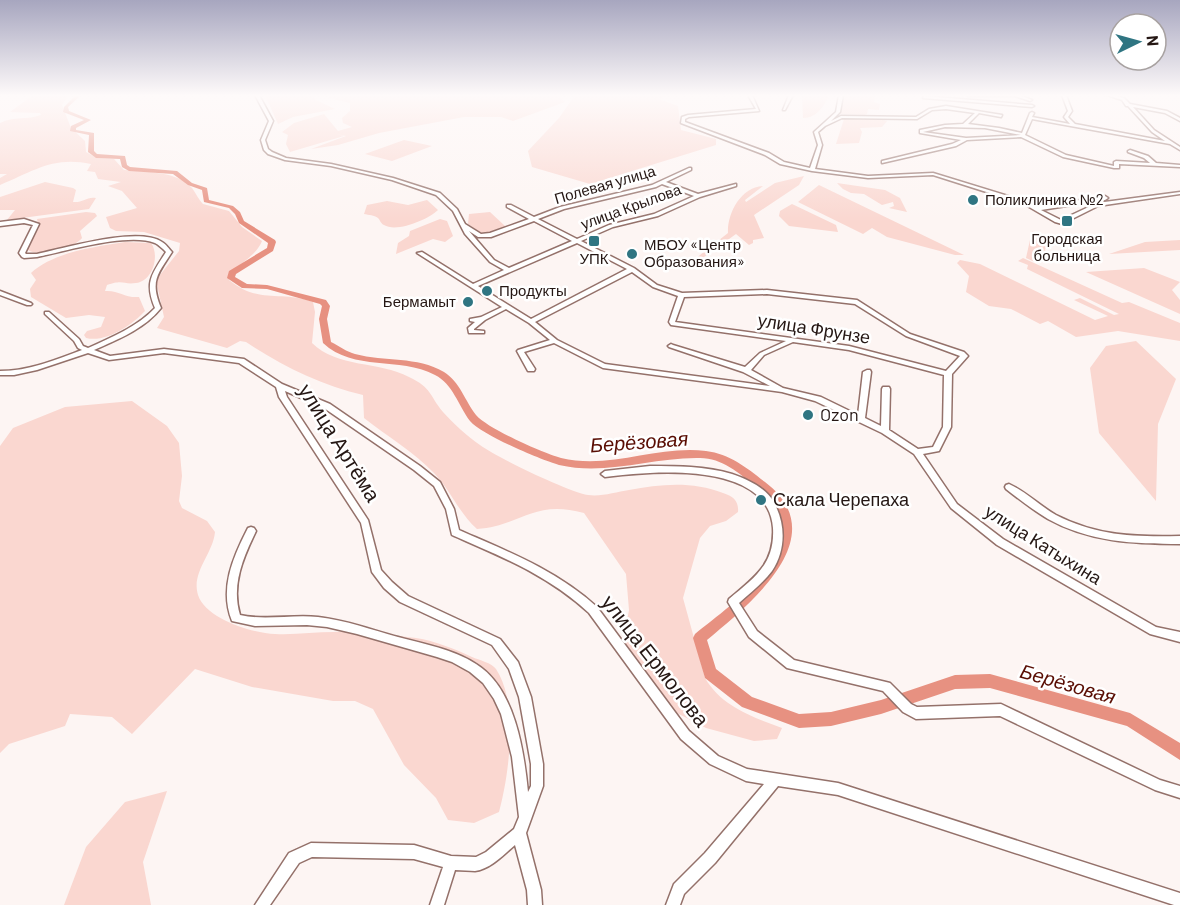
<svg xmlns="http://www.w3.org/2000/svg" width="1180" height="905" font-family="Barlow,sans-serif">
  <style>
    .green { fill: #fad7d0 }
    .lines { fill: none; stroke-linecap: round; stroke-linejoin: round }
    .river { fill: #e79181; fill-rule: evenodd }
    .minor-casing { stroke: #94716a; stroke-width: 3 }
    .minor { fill: #fff; fill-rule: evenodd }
    .poi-dot { fill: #2f7582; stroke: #fff; stroke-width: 2 }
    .labels { text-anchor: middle; stroke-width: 5; stroke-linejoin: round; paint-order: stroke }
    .far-street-label { font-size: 15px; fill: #251714; stroke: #fff }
    .far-poi-label { font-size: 15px; fill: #251714; stroke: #fff; text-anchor: start }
    .street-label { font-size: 18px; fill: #251714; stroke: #fff }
    .poi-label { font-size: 18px; fill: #251714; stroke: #fff; text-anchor: start }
    .water-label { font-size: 20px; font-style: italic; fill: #5a0e04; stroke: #fff }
    .near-street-label { font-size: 21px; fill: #251714; stroke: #fff }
  </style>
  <rect width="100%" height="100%" fill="#fdf5f3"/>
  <!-- green -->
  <g class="green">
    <path d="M 33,95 L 68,95 L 62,105 L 71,128 L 85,141 L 86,152 L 97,158 L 114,159 L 124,170 C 144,172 178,171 192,188 C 196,193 198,199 203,204 L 229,211 L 242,227 L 262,241 C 255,259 229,268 229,280 C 260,305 280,290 313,302 L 315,312 L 312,343 C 337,368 379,361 409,377 C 432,388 429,395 443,412 C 453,423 468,437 480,445 C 498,458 567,491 588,495 C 601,497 616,492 629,490 C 660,484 693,481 723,493 C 733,496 739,501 738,512 L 726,521 L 710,526 L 700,538 L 683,598 L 705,678 C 722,707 753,717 782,728 L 777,739 L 754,741 L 706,728 L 673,711 L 628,657 L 624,637 L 629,610 L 626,574 L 584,513 C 533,499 521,526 477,529 C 459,513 451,491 434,473 C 415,453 387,436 364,418 L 363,395 C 321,385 282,366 246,342 L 240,341 L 227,348 L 157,328 L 164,317 L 156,280 L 179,251 L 180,243 L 144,232 L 116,231 L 110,228 L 106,217 L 137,208 L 122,191 L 108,186 L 121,182 L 98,179 L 95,172 L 87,171 L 91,164 C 53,156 34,171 0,185 L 0,178 L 7,174 L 0,174 L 0,123 C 14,116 27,120 41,115 L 40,113 L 10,112 Z"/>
    <polygon points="265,95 315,95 314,99 335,109 293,117 278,124"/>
    <polygon points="329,95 557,95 565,102 513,121 501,117 464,117 379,133 338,145 311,149 346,136 336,134 344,136 290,152 286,144 288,135 282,132 294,123 324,114 338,131 352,127 343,123 342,118 350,111 350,103 329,98"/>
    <polygon points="575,95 668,95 659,99 678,106 681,130 716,139 716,145 590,184 532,167 528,151 559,118"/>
    <path d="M 802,95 L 829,95 C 824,107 816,118 803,118 Z"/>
    <polygon points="844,95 875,95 874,102 880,104 879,110 868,109 867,114 864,115 839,114"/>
    <polygon points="872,117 887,121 882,127 860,128 862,132 859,143 836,144 844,119"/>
    <polygon points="404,140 432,146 392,161 365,154"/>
    <path d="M 804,176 L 799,185 L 754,215 L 764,238 L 753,240 L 753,243 L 749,245 L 736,234 L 697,262 L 695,259 L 728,233 C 727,215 740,187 763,186 L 745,200 L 746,202 L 775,183 Z"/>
    <path d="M 45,182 L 73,188 L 76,190 L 73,202 C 83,203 87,196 96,198 L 89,209 L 7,220 L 15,210 L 0,210 L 0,197 Z"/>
    <polygon points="837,183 885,190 900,198 907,212 889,208 894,206 893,202 882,205 864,194 851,193 843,189"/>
    <polygon points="819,185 964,255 955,255 887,237 872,228 863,234 798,202"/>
    <path d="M 427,200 L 438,210 C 429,219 397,233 384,225 C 381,224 380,220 378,218 C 374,215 369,215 364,214 L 367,205 L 387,201 L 408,205 Z"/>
    <polygon points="792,204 836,225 838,232 789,226 779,216 780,211"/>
    <path d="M 86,212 L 95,213 L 97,216 L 80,231 L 82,238 C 74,248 39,258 28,250 L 28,245 L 39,228 L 37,219 Z"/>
    <polygon points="490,212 506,227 482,234 468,224 469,214"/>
    <polygon points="440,219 447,221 453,236 445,242 433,239 396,254 398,243 409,236 410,231"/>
    <polygon points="1032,231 1049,238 1061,236 1065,238 1045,249 1046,253 1037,263 1026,258"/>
    <polygon points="1180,240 1180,250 1109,254 1145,242"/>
    <path d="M 125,242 L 151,243 C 160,255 153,281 136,283 C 123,285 124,279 107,285 L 105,291 C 119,290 124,298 139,297 L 145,311 C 132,325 106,343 86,338 L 84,335 L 87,331 L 101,327 L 105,317 L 89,315 L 66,318 L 31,297 L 30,289 L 36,280 L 31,273 C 54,252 94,247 125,242 Z"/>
    <polygon points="1023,258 1122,303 1129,302 1180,323 1180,341 1118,331 1076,337 1048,321 1040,324 1011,309 989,306 966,292 969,276 957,263 960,260 980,264 1095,320 1108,316 1074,300 1080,298 1114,315 1119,314 1027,269 1028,265 1018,261"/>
    <polygon points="1144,268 1180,282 1172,290 1180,300 1180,314 1086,272"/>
    <polygon points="1136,341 1176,379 1158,424 1156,501 1099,433 1090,368 1106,346"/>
    <path d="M 132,401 L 167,426 L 179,443 L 182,476 L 179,501 L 182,508 L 207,521 L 215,532 C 213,554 191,572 198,595 C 206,619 252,633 275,634 C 295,635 315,632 334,632 C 361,631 390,635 416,638 C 435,641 455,649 472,657 C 479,660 492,663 496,669 C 519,703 509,775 499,812 L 474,823 L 448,820 L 436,798 L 404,765 L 373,709 L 355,701 L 333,701 L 252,687 L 195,669 L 132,734 L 112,717 L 70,714 L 65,726 L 9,744 L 0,753 L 0,446 L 13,428 L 65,407 Z"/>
    <polygon points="167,791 143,862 151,905 64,905 86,847 125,802"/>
  </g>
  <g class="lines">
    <!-- river -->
    <path class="river" d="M 73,95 L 78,95 L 79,97 L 68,107 L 69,111 L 91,120 L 76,128 L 76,130 L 94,133 L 94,151 L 97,154 L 125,156 L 127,165 L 130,167 L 177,171 L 192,183 L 207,188 L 209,200 L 233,206 L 240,212 L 244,221 L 275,240 L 276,242 L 273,251 L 236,274 L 235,277 L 247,284 L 267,285 L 326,300 L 330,306 L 327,319 L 331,342 C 339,346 347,352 355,354 C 385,362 417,356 444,372 C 460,382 465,401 476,415 C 488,429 543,453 561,458 C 610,470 657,445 706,451 C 730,454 747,468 765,482 C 836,536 750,604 707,640 L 716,669 L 752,697 L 799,714 L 831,712 L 881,700 L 955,675 L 990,674 L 1130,713 L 1180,743 L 1180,760 L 1127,726 L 990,688 L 955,689 L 881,714 L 831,726 L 799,728 L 742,707 L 705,678 L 693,638 L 695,634 C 729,606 793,564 777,513 C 776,509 775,504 773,501 C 769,495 761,490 755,486 C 739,473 722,458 700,458 C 652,457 607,476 559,465 C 541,460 482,435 470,421 C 458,405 453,384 435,375 C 399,356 354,372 323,343 L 319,319 L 322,306 L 320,304 L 267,289 L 242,288 L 227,278 L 229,271 L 267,248 L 268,243 L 239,223 L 235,214 L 229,208 L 204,202 L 202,190 L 188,185 L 173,174 L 129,171 L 122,167 L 120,159 L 96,158 L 88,152 L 89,135 L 70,131 L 71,126 L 84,120 L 63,112 L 64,107 L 74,97 Z"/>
    <!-- minor casing -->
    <g class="minor-casing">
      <g id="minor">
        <path d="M 255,95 L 259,95 L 273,121 L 265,140 L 268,149 L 272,152 L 286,158 L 331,164 L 393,178 L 440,193 L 457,209 L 465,224 L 481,234 L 490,233 L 529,219 L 507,207 L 507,205 L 511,205 L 534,217 L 560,207 L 652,185 L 689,168 L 691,168 L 691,170 L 666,182 L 698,194 L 736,184 L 736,186 L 700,197 L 658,216 L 613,227 L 581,241 L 634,268 L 657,285 L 682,293 L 767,290 L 857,300 L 910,334 L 964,352 L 968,356 L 952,374 L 951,427 L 939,451 L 923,454 L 957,504 L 1003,539 L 1156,627 L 1180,632 L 1180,642 L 1150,634 L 997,545 L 951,508 L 914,454 L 882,433 L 815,401 L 782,392 L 603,368 L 554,343 L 524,352 L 535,369 L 534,371 L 528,371 L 517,351 L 518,350 L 550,340 L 529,323 L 506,309 L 485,320 L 474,329 L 474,330 L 484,331 L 484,333 L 469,333 L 468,328 L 475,322 L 470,321 L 470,319 L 481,317 L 502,307 L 417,253 L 422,252 L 473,284 L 504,270 L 490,262 L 465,234 L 453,211 L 436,195 L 392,180 L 331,166 L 285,160 L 268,154 L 264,150 L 261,140 L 269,121 ZM 662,184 L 694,196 L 654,214 L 609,225 L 577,239 L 538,219 L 564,209 L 656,187 ZM 534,221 L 572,241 L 509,268 L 494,260 L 469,231 L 478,237 L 491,237 ZM 577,243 L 627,269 L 531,319 L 478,286 ZM 632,272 L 653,287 L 678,296 L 669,322 L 671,325 L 786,341 L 760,353 L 745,367 L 673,345 L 671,344 L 668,346 L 669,347 L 743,372 L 770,386 L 605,364 L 557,340 L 535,322 ZM 767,294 L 855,304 L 906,336 L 960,356 L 946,371 L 849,346 L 675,322 L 684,297 ZM 793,342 L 849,350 L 944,375 L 943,427 L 933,447 L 918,449 L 889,430 L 890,389 L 889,387 L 883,387 L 882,389 L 881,426 L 865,418 L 871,372 L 870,370 L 867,370 L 863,372 L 858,415 L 821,397 L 783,388 L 751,370 L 764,355 Z"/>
        <path d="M 748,95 L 752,95 L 759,111 L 689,117 L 685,119 L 685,122 L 769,153 L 784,162 L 810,168 L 818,145 L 814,132 L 836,112 L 839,95 L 843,95 L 840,112 L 831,121 L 841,116 L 916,117 L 929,109 L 946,106 L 1002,115 L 1001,117 L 979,113 L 968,124 L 999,128 L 1022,133 L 1030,113 L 1032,112 L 1034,113 L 1032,117 L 1070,124 L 1064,117 L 1068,111 L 1062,95 L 1066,95 L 1072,111 L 1068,117 L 1075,124 L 1165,141 L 1152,132 L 1128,106 L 1126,106 L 1122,100 L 1107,95 L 1113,95 L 1124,98 L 1130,104 L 1167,111 L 1180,118 L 1180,121 L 1165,113 L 1133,107 L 1154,130 L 1180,147 L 1180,150 L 1170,144 L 1032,119 L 1025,135 L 1066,155 L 1114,166 L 1114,162 L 1116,161 L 1150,163 L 1144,158 L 1128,152 L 1128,151 L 1130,150 L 1148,156 L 1156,163 L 1180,165 L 1180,167 L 1119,164 L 1119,168 L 1114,168 L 1063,157 L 1021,137 L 967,140 L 956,146 L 882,163 L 882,161 L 952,144 L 961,140 L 920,133 L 920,130 L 945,125 L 963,124 L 975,113 L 946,109 L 932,110 L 917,119 L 842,118 L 825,126 L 818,132 L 822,145 L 815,169 L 868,176 L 933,173 L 1028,202 L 1037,207 L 1105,196 L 1108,198 L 1105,200 L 1041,210 L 1061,220 L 1097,203 L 1180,192 L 1180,194 L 1098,206 L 1062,224 L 1055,222 L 1024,204 L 933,175 L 868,178 L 812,171 L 780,164 L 765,155 L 681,123 L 682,117 L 688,115 L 756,109 ZM 945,127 L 985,128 L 1021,135 L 966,138 L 923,132 Z"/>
        <polygon points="789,95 793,95 785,110 783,110"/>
        <polygon points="966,95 1019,95 1032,100 1030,101 1015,96 968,96"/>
        <polygon points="924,96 1032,105 1034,106 1032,107 923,98"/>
        <path d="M 24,219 L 39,224 L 25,253 L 26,254 L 37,254 C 65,248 138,226 162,242 C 166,244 169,249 172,252 C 157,275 150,281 161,308 C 144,329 119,339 94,350 L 110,356 L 164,349 L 244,359 L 282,384 L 330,404 L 420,466 L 440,482 L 454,509 L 459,530 C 509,552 556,570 597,607 L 689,731 L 718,756 L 747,769 L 838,783 L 1180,893 L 1180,905 L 1174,905 L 838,795 L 778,786 L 715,863 L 684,894 L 680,905 L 666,905 L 674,884 L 705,853 L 764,784 L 746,781 L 710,764 L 681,739 L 589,613 C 548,575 502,557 452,535 L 446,509 L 434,486 L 414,470 L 324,408 L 285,391 L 287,397 L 368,520 L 381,570 L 392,582 L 408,596 L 500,639 L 518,662 L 531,697 L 543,764 L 543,786 L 526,833 L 541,890 L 542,905 L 528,905 L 527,890 L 515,845 C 504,854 491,869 475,871 C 469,871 462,870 455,870 L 444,905 L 430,905 L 443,867 L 414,859 L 312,857 L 299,863 L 270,905 L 255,905 L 289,853 L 311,843 L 414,845 L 451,856 L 476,857 L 486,852 L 514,829 L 519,817 L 512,757 L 501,714 L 494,699 L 483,683 L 470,672 L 452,662 L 437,657 L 357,634 L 327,627 L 307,625 L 255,626 L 232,621 C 219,589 233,557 248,528 L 251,527 L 254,528 L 256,531 C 243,558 231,585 240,615 C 266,621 292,614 318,617 C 346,620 372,630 398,637 C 424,644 453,649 476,664 C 515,688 524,751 528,792 L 531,786 L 531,764 L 519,697 L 509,669 L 492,645 L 400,602 L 384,588 L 372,572 L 361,523 L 279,397 L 276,387 L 239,363 L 164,353 L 109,360 L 88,353 L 37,370 L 14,375 L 0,375 L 0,371 C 29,371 55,360 82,350 L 78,348 L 74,341 L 45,314 L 45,312 L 49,312 L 79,339 L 83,346 L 88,348 C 112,337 137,327 155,308 C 144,282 152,274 166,252 C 163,249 159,245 155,243 C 129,232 66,251 37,257 L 24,258 L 22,257 L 19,253 L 33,225 L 24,223 L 0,226 L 0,222 Z"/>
        <polygon points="0,291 31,303 32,304 31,305 27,305 0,295"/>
        <path d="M 650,466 C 677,466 705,466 732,474 C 745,478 766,488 773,501 C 786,523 786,550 772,571 C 763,583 750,593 739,603 L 757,631 L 794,660 L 886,682 L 890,683 L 911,704 L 917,707 L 1001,704 L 1160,780 L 1180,786 L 1180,798 L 1155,790 L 1000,716 L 916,719 L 903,712 L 883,691 L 787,668 L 749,637 L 728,602 L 729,599 C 754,578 775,564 773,528 C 768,460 651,471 605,477 L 601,474 L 605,471 Z"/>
        <path d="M 1009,484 C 1025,491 1040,506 1056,515 C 1097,536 1135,537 1180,536 L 1180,544 C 1134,544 1089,542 1048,519 C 1033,510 1020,500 1006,489 L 1005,487 L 1006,485 Z"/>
      </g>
    </g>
    <!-- minor -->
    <use href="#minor" class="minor"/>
  </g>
  <!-- sky -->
  <linearGradient id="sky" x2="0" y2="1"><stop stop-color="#a7a6bf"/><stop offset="0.43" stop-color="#fefafa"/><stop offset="1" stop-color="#fefafa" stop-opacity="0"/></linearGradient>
  <rect width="1180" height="222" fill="url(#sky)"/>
  <!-- markers -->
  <g class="poi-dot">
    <circle cx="973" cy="200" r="6"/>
    <rect x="1061" y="215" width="12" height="12" rx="3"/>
    <rect x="588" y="235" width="12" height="12" rx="3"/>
    <circle cx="632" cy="254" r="6"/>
    <circle cx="487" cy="291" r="6"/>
    <circle cx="468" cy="302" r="6"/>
    <circle cx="808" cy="415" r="6"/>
    <circle cx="761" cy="500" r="6"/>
  </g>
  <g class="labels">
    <!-- far-street labels -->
    <g class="far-street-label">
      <text transform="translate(605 185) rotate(-16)" y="5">Полевая улица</text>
      <text transform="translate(631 207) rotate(-20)" y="5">улица Крылова</text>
    </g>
    <!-- far-poi labels -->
    <g class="far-poi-label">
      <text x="985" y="205">Поликлиника №2</text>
      <text x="1067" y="244" text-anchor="middle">Городская<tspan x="1067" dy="17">больница</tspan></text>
      <text x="644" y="250">МБОУ «Центр<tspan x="644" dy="17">Образования»</tspan></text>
      <text x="594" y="264" text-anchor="middle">УПК</text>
      <text x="499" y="296">Продукты</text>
      <text x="456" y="307" text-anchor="end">Бермамыт</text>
    </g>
    <!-- street labels -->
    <g class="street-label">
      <text transform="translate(814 329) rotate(9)" y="6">улица Фрунзе</text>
      <text transform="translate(1043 545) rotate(32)" y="6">улица Катыхина</text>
    </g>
    <!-- poi labels -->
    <g class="poi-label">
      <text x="820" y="421">Ozon</text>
      <text x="773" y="506">Скала Черепаха</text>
    </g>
    <!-- water labels -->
    <g class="water-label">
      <text transform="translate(639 442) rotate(-4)" y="7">Берёзовая</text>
      <text transform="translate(1068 684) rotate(16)" y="7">Берёзовая</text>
    </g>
    <!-- near-street labels -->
    <g class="near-street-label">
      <text transform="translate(339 443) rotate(58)" y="7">улица Артёма</text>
      <text transform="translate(655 661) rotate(52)" y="7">улица Ермолова</text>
    </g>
  </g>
  <!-- north arrow -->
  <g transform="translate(1138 42) rotate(85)"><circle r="28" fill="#ffffff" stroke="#a8a2a1" stroke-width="1.5"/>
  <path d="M0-4.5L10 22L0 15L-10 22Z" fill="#2f7582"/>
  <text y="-9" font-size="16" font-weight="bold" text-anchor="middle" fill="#251714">N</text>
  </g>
</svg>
